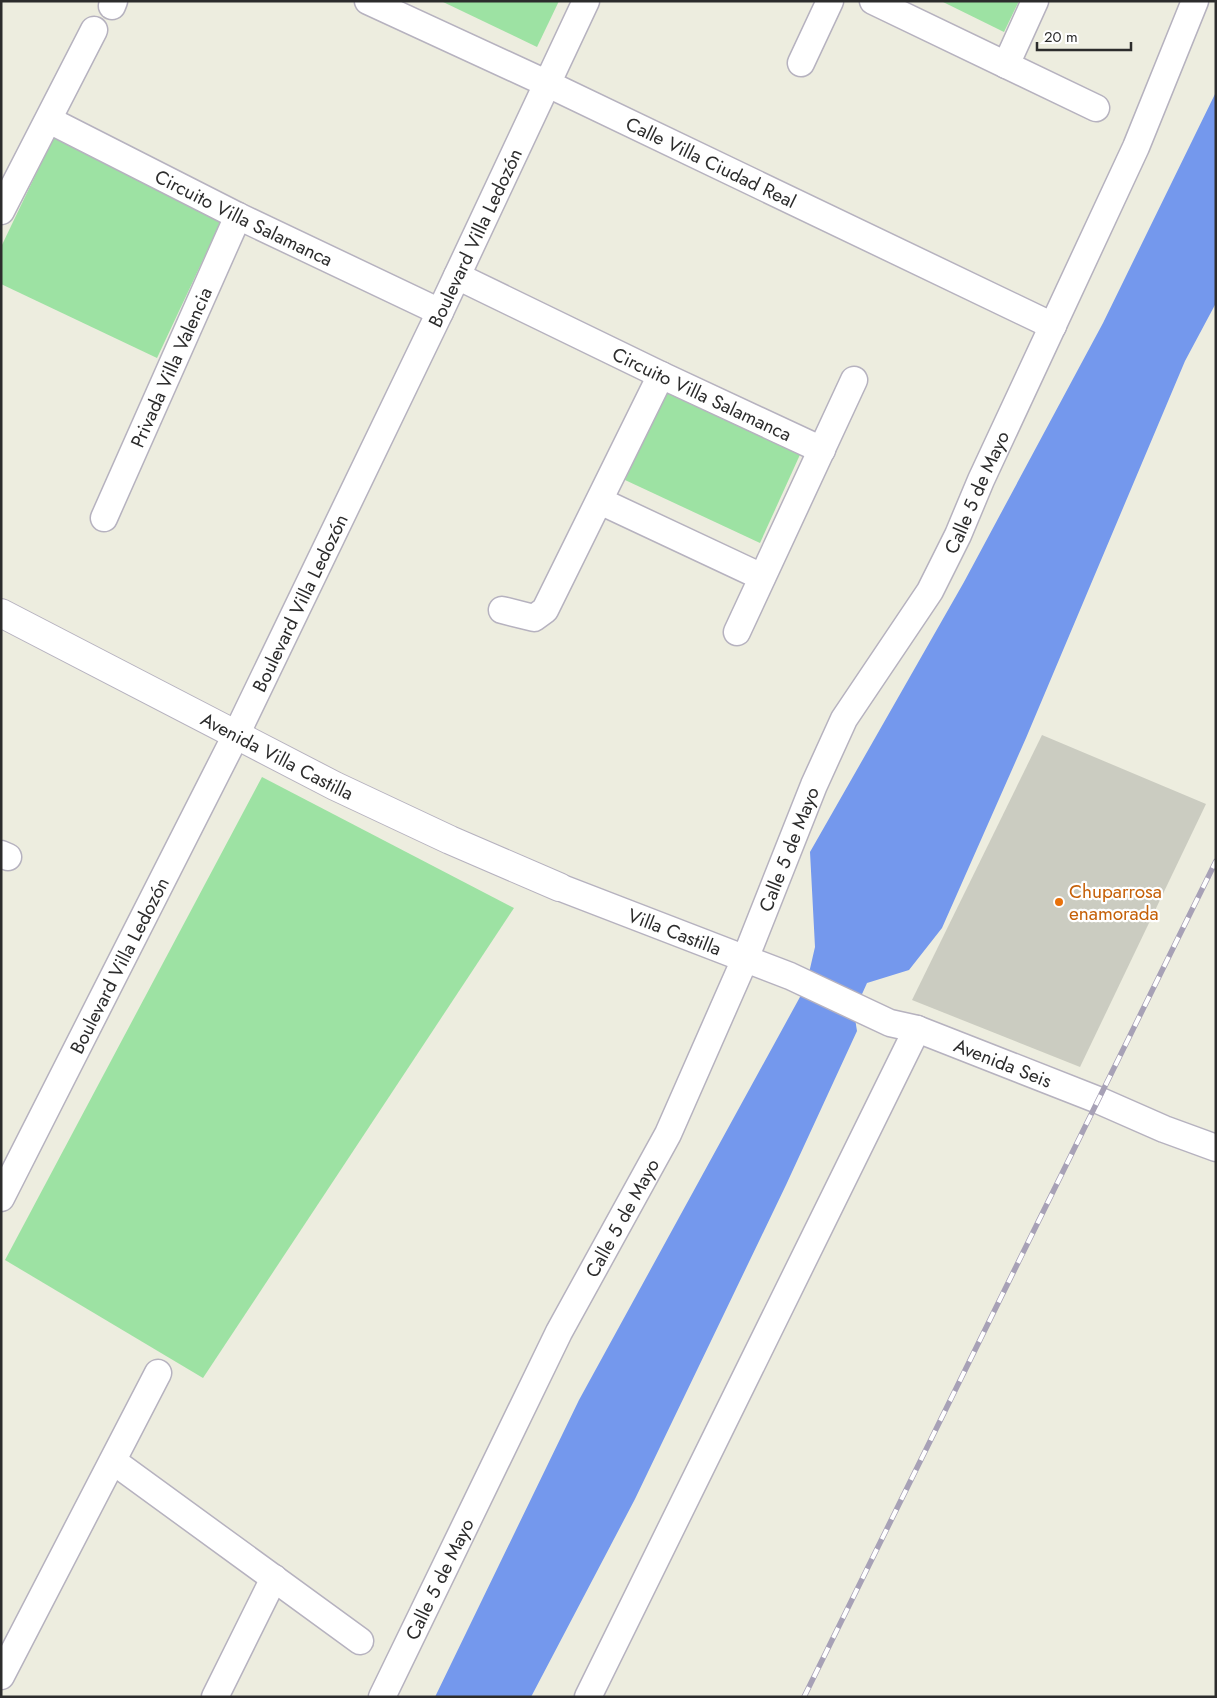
<svg xmlns="http://www.w3.org/2000/svg" width="1217" height="1698" font-family="Jost,sans-serif">
  <style>
    .green { fill: #9de2a3 }
    .water { fill: #7498ed }
    .building { fill: #cbccc1 }
    .lines { fill: none; stroke-linecap: round; stroke-linejoin: round }
    .minor-casing { stroke: #b6b2bf; stroke-width: 29 }
    .tertiary-casing { stroke: #b6b2bf; stroke-width: 30 }
    .minor { stroke: #fff; stroke-width: 26 }
    .tertiary { stroke: #fff; stroke-width: 28 }
    .rail-casing { stroke: #a7a1b6; stroke-width: 5.5 }
    .rail { stroke: #fff; stroke-width: 4; stroke-dasharray: 11; stroke-linecap: butt }
    .food-dot { fill: #e8710a; stroke: #fff; stroke-width: 2 }
    .labels { text-anchor: middle; stroke-width: 4.5; stroke-linejoin: round; paint-order: stroke }
    .street-label { font-size: 19px; fill: #2c2c2c; stroke: #fff }
    .food-label { font-size: 19px; fill: #c56008; stroke: #fff; text-anchor: start }
  </style>
  <rect width="100%" height="100%" fill="#ededdf"/>
  <!-- green -->
  <g class="green">
    <polygon points="441,1 559,1 537,47"/>
    <polygon points="941,1 1019,1 1004,32"/>
    <polygon points="57,130 226,211 157,358 1,284 1,247"/>
    <polygon points="666,392 803,448 760,543 625,480"/>
    <polygon points="262,777 514,908 203,1378 5,1260"/>
  </g>
  <!-- water -->
  <polygon class="water" points="1216,92 1216,303 1185,361 1026,738 942,928 909,970 867,983 854,1012 857,1031 786,1185 635,1499 531,1697 435,1697 579,1400 806,986 815,947 810,852 964,582 1103,323"/>
  <!-- building -->
  <polygon class="building" points="1042,735 1206,804 1080,1067 912,1000"/>
  <g class="lines">
    <!-- minor casing -->
    <g class="minor-casing">
      <g id="minor">
        <path id="s1" d="M 368,1 L 548,84 L 1053,326"/>
        <polyline points="873,1 1096,108"/>
        <polyline points="112,6 114,1"/>
        <polyline points="801,63 830,1"/>
        <polyline points="1006,65 1035,1"/>
        <path id="s2" d="M 49,120 L 238,216 L 440,312"/>
        <polyline points="1,211 94,30"/>
        <path id="s3" d="M 457,276 L 661,375 L 822,450"/>
        <polyline points="600,501 762,577"/>
        <path id="s4" d="M 104,518 L 238,216"/>
        <polyline points="502,610 534,618 545,610 661,375"/>
        <polyline points="737,632 854,380"/>
        <polyline points="1,854 8,857"/>
        <path id="s5" d="M 559,887 L 790,976 L 890,1023 L 917,1029 L 1098,1100 L 1164,1129 L 1216,1148"/>
        <path id="s6" d="M 1,1198 L 236,735 L 440,312 L 586,1"/>
        <polyline points="113,1461 360,1641"/>
        <polyline points="1,1676 158,1373"/>
        <polyline points="215,1697 274,1578"/>
        <path id="s7" d="M 382,1697 L 559,1332 L 668,1134 L 745,959 L 814,785 L 844,719 L 930,591 L 958,535 L 981,480 L 1136,147 L 1195,1"/>
        <polyline points="588,1697 917,1029"/>
      </g>
    </g>
    <!-- tertiary casing -->
    <g class="tertiary-casing">
      <g id="tertiary">
        <path id="s8" d="M 1,613 L 335,786 L 450,840 L 559,887"/>
      </g>
    </g>
    <!-- minor -->
    <use href="#minor" class="minor"/>
    <!-- tertiary -->
    <use href="#tertiary" class="tertiary"/>
    <!-- rail casing -->
    <g class="rail-casing">
      <polyline id="rail" points="804,1697 1216,861"/>
    </g>
    <!-- rail -->
    <use href="#rail" class="rail"/>
  </g>
  <!-- markers -->
  <circle class="food-dot" cx="1059" cy="902" r="5"/>
  <g class="labels">
    <!-- street labels -->
    <g class="street-label">
      <text dy="7" stroke="none"><textPath href="#s1" startOffset="379">Calle Villa Ciudad Real</textPath></text>
      <text dy="7" stroke="none"><textPath href="#s2" startOffset="218">Circuito Villa Salamanca</textPath></text>
      <text dy="7" stroke="none"><textPath href="#s6" startOffset="1071">Boulevard Villa Ledozón</textPath></text>
      <text dy="7" stroke="none"><textPath href="#s4" startOffset="165">Privada Villa Valencia</textPath></text>
      <text dy="7" stroke="none"><textPath href="#s3" startOffset="272">Circuito Villa Salamanca</textPath></text>
      <text dy="7" stroke="none"><textPath href="#s7" startOffset="1346">Calle 5 de Mayo</textPath></text>
      <text dy="7" stroke="none"><textPath href="#s6" startOffset="666">Boulevard Villa Ledozón</textPath></text>
      <text dy="7" stroke="none"><textPath href="#s8" startOffset="311">Avenida Villa Castilla</textPath></text>
      <text dy="7" stroke="none"><textPath href="#s7" startOffset="941">Calle 5 de Mayo</textPath></text>
      <text dy="7" stroke="none"><textPath href="#s5" startOffset="124">Villa Castilla</textPath></text>
      <text dy="7" stroke="none"><textPath href="#s6" startOffset="261">Boulevard Villa Ledozón</textPath></text>
      <text dy="7" stroke="none"><textPath href="#s5" startOffset="478">Avenida Seis</textPath></text>
      <text dy="7" stroke="none"><textPath href="#s7" startOffset="536">Calle 5 de Mayo</textPath></text>
      <text dy="7" stroke="none"><textPath href="#s7" startOffset="131">Calle 5 de Mayo</textPath></text>
    </g>
    <!-- food labels -->
    <g class="food-label">
      <text x="1069" y="898">Chuparrosa<tspan x="1069" dy="22">enamorada</tspan></text>
    </g>
  </g>
  <!-- border -->
  <rect width="1217" height="1698" fill="none" stroke="#2c2c2c" stroke-width="5"/>
  <!-- scale -->
  <path d="M1037 42v8h94v-8" fill="none" stroke="#2c2c2c" stroke-width="2.5"/>
  <text x="1044" y="42" font-size="15" fill="#2c2c2c" stroke="#ffffff" stroke-width="4" paint-order="stroke">20 m</text>
</svg>
